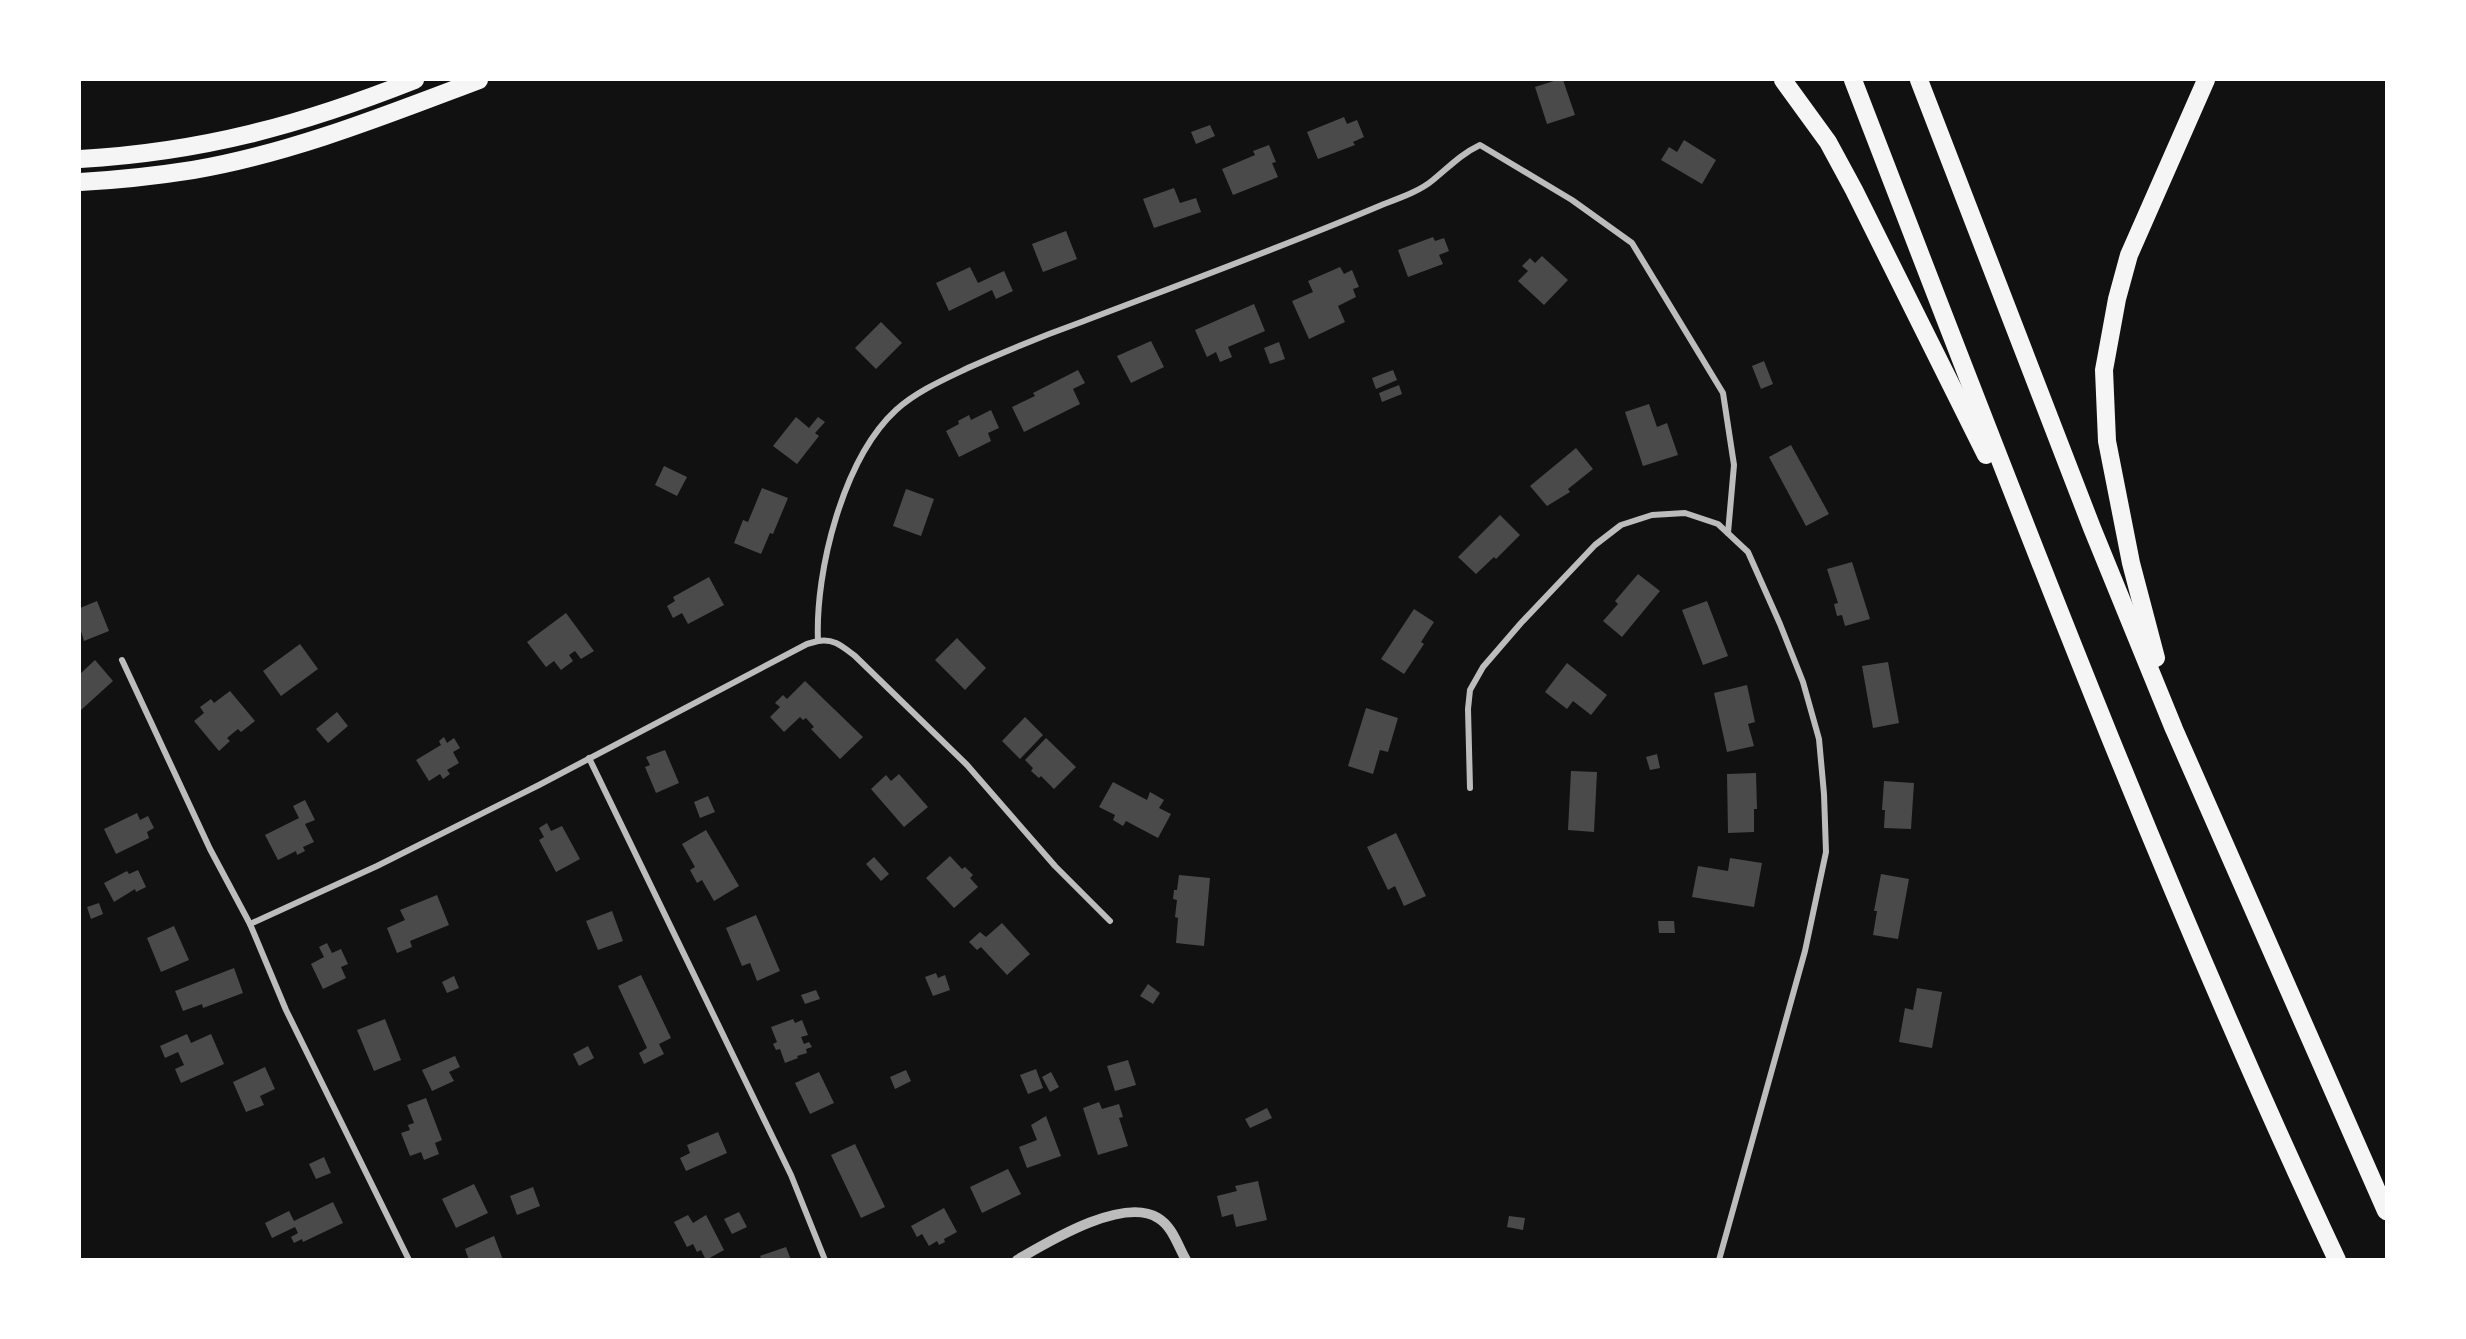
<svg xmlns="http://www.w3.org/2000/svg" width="2466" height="1339" font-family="'Source Sans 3',sans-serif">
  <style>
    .building { fill: #4a4a4a }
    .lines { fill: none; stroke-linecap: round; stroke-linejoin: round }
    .minor { stroke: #bcbcbc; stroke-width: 6 }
    .tertiary { stroke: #bcbcbc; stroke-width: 10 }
    .motorway { stroke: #f5f5f5; stroke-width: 18 }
  </style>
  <rect width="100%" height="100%" fill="#111"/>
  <!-- building -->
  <g class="building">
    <polygon points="1557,80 1563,80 1575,115 1547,124 1535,87"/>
    <polygon points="1344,117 1347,124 1357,120 1364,137 1353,142 1355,145 1318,159 1307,132"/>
    <polygon points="1210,125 1215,136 1196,144 1191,132"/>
    <polygon points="1684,140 1716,160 1702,184 1661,160 1669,147 1677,152"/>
    <polygon points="1269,145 1276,162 1272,163 1278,177 1233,195 1222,169 1255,155 1253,151"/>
    <polygon points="1174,188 1180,203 1196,198 1201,212 1154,228 1143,199"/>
    <polygon points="1066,231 1077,259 1043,272 1032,244"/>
    <polygon points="1433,237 1435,241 1444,238 1449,251 1439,255 1443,264 1408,277 1398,250"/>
    <polygon points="1542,256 1568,280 1544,305 1518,281 1528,271 1522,266 1530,258 1535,263"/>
    <polygon points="970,267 978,283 1004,271 1013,291 996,299 992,290 949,311 936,283"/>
    <polygon points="1340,267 1344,274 1352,270 1359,287 1353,289 1356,297 1338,306 1345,322 1309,339 1292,301 1313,292 1308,281"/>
    <polygon points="1254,304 1265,331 1228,347 1232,357 1220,362 1216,352 1207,357 1195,330"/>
    <polygon points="881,322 902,343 876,369 855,348"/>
    <polygon points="1151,341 1164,367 1131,383 1117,356"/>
    <polygon points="1279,342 1285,359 1270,364 1264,348"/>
    <polygon points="1764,361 1773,384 1761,389 1752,366"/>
    <polygon points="1078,370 1085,383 1073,389 1080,404 1024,432 1012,407 1035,396 1033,393"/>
    <polygon points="1393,370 1397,380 1376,389 1372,378"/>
    <polygon points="1399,385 1402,394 1382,402 1379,393"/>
    <polygon points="1649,404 1657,427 1667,423 1678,455 1643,466 1625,412"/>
    <polygon points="991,410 999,428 988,433 991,441 959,457 946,431 959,424 958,421 969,415 971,420"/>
    <polygon points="796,417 809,428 818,417 825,422 815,433 819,436 797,464 773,446"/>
    <polygon points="1791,445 1829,514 1806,526 1769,457"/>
    <polygon points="1576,448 1593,469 1568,489 1570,492 1547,506 1530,486"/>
    <polygon points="664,466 687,477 677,496 655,485"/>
    <polygon points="762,488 788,498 773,534 770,533 761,554 734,543 743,520 748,522"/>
    <polygon points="906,489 934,499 921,536 893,526"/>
    <polygon points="1500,515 1520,535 1496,559 1494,557 1476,574 1458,557"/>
    <polygon points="1852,562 1870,619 1845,626 1842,615 1837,616 1834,604 1838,603 1827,569"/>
    <polygon points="1638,574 1660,591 1622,637 1603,621 1618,604 1615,601"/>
    <polygon points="709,577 724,605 688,624 682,613 673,618 667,606 675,601 673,597"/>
    <polygon points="97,601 109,631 84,641 80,628 80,608"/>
    <polygon points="1707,601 1728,656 1703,665 1682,610"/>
    <polygon points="1414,609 1434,622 1421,642 1424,644 1404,674 1381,659"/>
    <polygon points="566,613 594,651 581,659 575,651 569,655 573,661 561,670 554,661 546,667 527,642"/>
    <polygon points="957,638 986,668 965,690 935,660"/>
    <polygon points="300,644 318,669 281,696 263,671"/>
    <polygon points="95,660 113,681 81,710 80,674"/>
    <polygon points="1888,662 1899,723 1873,728 1862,666"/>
    <polygon points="1567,663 1607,695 1591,715 1573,701 1567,709 1545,692"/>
    <polygon points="805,681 863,737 840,759 811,729 814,727 806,718 803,720 800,717 784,732 770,717 780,707 775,703 783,695 787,699"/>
    <polygon points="1747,685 1755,722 1748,724 1754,746 1727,752 1714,693"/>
    <polygon points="230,691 255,721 241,732 238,729 227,738 230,741 219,751 194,721 204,713 200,707 211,699 214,703"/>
    <polygon points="1366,708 1398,718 1388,752 1380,750 1373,774 1348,766"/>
    <polygon points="337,712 348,726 328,743 316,729"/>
    <polygon points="1025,717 1043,735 1020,759 1002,741"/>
    <polygon points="444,737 447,743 454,738 460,748 453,752 459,763 447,770 450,774 443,779 440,774 429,781 416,760 441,745 439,741"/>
    <polygon points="1046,738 1076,767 1054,789 1041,776 1039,778 1031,771 1033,768 1025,760"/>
    <polygon points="665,750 679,783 656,793 645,767 650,765 646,757"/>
    <polygon points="1657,754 1660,768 1650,770 1646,757"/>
    <polygon points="1571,771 1597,772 1594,832 1568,830"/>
    <polygon points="1756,773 1757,809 1754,809 1754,832 1728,833 1727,774"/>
    <polygon points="899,774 928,807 904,827 871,789 886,775 891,781"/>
    <polygon points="1884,781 1914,783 1911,829 1884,828 1885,810 1882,810"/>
    <polygon points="1113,782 1147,800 1150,792 1164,800 1159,808 1171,814 1158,838 1126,821 1123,826 1113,820 1115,815 1099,807"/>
    <polygon points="708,796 715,812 700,818 694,802"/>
    <polygon points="305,800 315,820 305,824 314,842 303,847 305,851 297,855 296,851 278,860 265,835 299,818 293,806"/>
    <polygon points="137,813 140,820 148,816 154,828 147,832 149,838 116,854 104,829"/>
    <polygon points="547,823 551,831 562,826 580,859 556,872 539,840 544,837 539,828"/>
    <polygon points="706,830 739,886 714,901 702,880 697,883 690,870 695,867 682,844"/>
    <polygon points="1396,833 1426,896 1404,906 1395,886 1388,890 1367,847"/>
    <polygon points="950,856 962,869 965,867 973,875 970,878 978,887 954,908 926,878"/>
    <polygon points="874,857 889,874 881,881 866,864"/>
    <polygon points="1730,858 1762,863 1754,907 1692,897 1698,866 1728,871"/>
    <polygon points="138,870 146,887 136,892 135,889 114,902 104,883 127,871 129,874"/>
    <polygon points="1881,874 1909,879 1898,939 1873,935 1877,911 1874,911"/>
    <polygon points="1179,875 1210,878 1204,946 1176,943 1178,918 1175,917 1177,900 1173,899 1174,890 1177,890"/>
    <polygon points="437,895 449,925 410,941 412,947 397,953 387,928 405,920 400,910"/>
    <polygon points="99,903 103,914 91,919 87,907"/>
    <polygon points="612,911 623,941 598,950 586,921"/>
    <polygon points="756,915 780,971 757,981 750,963 742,966 726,928"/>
    <polygon points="1658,921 1674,921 1675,933 1659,933"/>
    <polygon points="1002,923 1030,954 1007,975 981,947 977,950 969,942 980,932 986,937"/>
    <polygon points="174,926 189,960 161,972 147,938"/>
    <polygon points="327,943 332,953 341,949 348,964 341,967 346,978 323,989 311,964 324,957 319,947"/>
    <polygon points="234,968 243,993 203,1008 202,1004 183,1011 175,991"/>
    <polygon points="936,973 938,978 945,975 950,990 933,996 925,977"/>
    <polygon points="641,975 671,1038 659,1044 664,1054 644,1064 639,1053 647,1048 618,986"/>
    <polygon points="454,976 459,988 447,993 442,982"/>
    <polygon points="1148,984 1160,993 1153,1004 1140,996"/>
    <polygon points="1917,988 1942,992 1932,1048 1899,1042 1905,1008 1913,1010"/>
    <polygon points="816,990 820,999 805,1004 801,995"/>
    <polygon points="385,1019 401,1060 374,1071 357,1030"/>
    <polygon points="793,1019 795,1023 802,1020 808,1035 801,1037 804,1044 809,1042 812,1047 806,1049 807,1053 797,1056 798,1058 785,1063 780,1049 776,1050 773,1044 777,1042 771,1027"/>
    <polygon points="187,1034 191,1043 211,1034 224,1064 181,1083 175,1069 184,1065 178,1052 165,1058 160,1046"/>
    <polygon points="588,1046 594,1058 579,1066 573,1054"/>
    <polygon points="455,1056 460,1067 449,1072 454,1081 432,1091 422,1070"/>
    <polygon points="1128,1060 1136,1085 1115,1091 1107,1066"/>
    <polygon points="265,1067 275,1089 260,1096 264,1105 246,1112 233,1082"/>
    <polygon points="1036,1069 1043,1088 1028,1094 1020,1075"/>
    <polygon points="906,1070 911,1081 895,1089 890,1077"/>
    <polygon points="819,1072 834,1103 810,1114 795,1083"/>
    <polygon points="1051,1072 1059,1087 1050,1092 1042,1077"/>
    <polygon points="426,1098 442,1140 435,1143 439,1154 424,1160 421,1152 410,1156 401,1133 410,1130 408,1125 414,1123 407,1105"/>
    <polygon points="1099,1102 1102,1109 1119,1104 1123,1117 1119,1118 1128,1146 1098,1155 1083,1108"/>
    <polygon points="1267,1108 1272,1118 1250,1128 1245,1119"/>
    <polygon points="1046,1116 1061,1156 1027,1168 1019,1147 1037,1140 1031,1125"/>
    <polygon points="718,1132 727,1153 686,1171 680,1158 690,1153 687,1145"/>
    <polygon points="855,1144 885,1207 861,1218 831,1155"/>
    <polygon points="324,1157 331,1173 316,1179 309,1164"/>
    <polygon points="1008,1169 1021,1194 982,1213 970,1187"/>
    <polygon points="1258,1181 1267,1220 1236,1227 1233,1214 1222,1217 1217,1196 1237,1191 1235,1186"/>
    <polygon points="474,1184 488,1213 456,1228 442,1199"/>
    <polygon points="533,1187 540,1206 517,1215 510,1196"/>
    <polygon points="333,1202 343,1223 303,1242 302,1239 294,1243 291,1237 298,1233 295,1227 272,1238 265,1223 289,1211 294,1221"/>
    <polygon points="944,1208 957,1232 944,1239 945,1242 939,1245 937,1241 929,1246 922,1234 917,1237 911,1226"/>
    <polygon points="739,1212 747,1227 732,1234 724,1219"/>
    <polygon points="688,1215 693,1223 706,1215 724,1250 706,1260 701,1250 697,1252 693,1244 687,1247 674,1222"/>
    <polygon points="1509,1216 1525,1218 1523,1230 1507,1227"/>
    <polygon points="494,1236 503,1260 469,1260 465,1249"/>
    <polygon points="786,1247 791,1260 762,1260 760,1256"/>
  </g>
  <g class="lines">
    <!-- minor -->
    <g class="minor">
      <path d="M 818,641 C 834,638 843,647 855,656 L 967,765 L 1055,866 L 1110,921"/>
      <polyline points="122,660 210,849 250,924 286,1010 409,1260"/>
      <polyline points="589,758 791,1175 825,1260"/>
      <polyline points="1470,788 1468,709 1470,690 1483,667 1521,623 1595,545 1621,525 1652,515 1685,513 1718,524 1748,552 1780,624 1803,682 1819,739 1824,794 1826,852 1805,951 1719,1260"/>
      <path d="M 250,924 L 377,866 L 539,785 L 807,644 L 818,641 C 815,571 843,459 896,410 C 917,391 945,379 970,367 C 1008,350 1045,335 1084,321 C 1184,283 1285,246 1384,204 C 1400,198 1420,191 1433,180 C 1449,167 1461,154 1480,145 L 1572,200 L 1632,243 L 1723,393 L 1734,465 L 1728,533"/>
    </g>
    <!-- tertiary -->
    <path class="tertiary" d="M 1017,1260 C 1048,1242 1123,1196 1158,1218 C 1172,1226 1178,1246 1186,1260"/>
    <!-- motorway -->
    <g class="motorway">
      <polyline points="1783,80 1828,142 1854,190 1986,455"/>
      <path d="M 1853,80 C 2006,476 2156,875 2337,1260"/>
      <polyline points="1919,80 2092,528 2174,729 2386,1211"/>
      <path d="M 80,159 C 202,152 301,125 415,80"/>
      <path d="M 80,182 C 117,180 155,176 193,170 C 292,153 386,115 479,80"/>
      <polyline points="2156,658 2131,563 2107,441 2104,370 2117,299 2129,255 2206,80"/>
    </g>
  </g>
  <!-- border -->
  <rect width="2466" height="1339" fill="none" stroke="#ffffff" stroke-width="162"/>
</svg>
